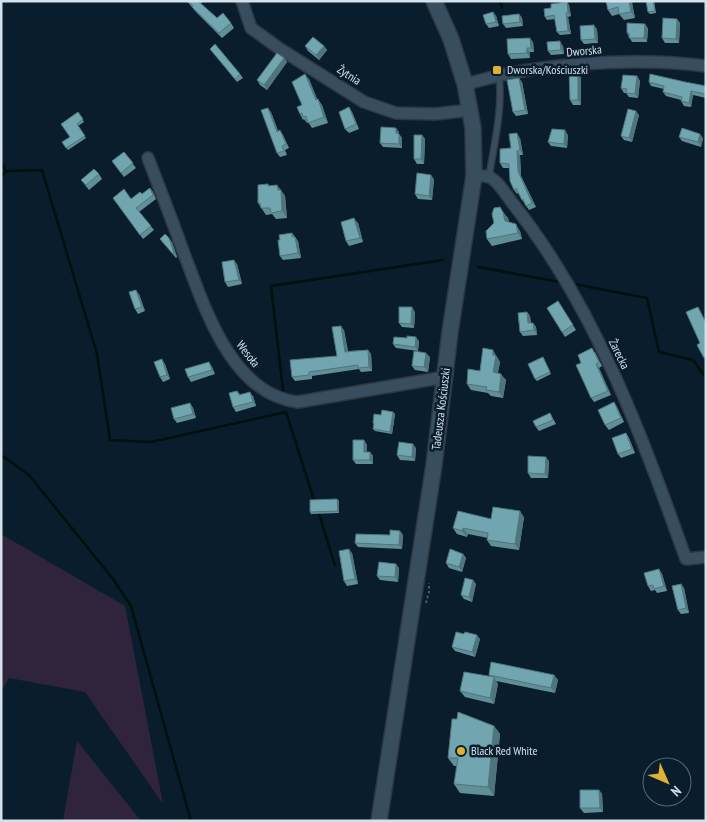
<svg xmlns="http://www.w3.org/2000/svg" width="707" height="822" font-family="'PT Sans Narrow',sans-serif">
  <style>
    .green { fill: #30243c }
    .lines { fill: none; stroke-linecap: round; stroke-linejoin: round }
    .stream { stroke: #00100c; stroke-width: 2.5 }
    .lane-casing { stroke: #2f3742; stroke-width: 8 }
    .street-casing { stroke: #2f3742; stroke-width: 14 }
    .secondary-casing { stroke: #2f3742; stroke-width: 18 }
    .path { stroke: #485967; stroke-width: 2; stroke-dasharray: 2.5 2.5; stroke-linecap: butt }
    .lane { stroke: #384d5e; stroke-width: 5.5 }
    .street { stroke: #384d5e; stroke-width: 11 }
    .secondary { stroke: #384d5e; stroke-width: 15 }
    .wall { fill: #618f98 }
    .shaded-wall { fill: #4f747c }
    .building { fill: #71a6b1; stroke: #4f747c }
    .poi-dot { fill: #e0b034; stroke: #091d2c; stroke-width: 2 }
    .labels { text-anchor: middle; stroke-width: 5; stroke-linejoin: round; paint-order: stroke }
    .street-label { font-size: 12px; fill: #d4e0ea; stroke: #091d2c }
    .poi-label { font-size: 12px; fill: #d4e0ea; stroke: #091d2c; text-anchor: start }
  </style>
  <rect width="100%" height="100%" fill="#091d2c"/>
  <!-- green -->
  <g class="green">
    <polygon points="1,534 125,606 163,804 85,692 9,678 1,692"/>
    <polygon points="77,741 141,821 63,821"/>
  </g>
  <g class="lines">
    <!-- stream -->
    <g class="stream">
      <polyline points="500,1 502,7"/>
      <polyline points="1,163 6,171 42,170 97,354 110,440 151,442 286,412 315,503"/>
      <polyline points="1,177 6,171"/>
      <polyline points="478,267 560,282"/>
      <polyline points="574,284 647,298 659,352 693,360 706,378"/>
      <polyline points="283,390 271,286 443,260"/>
      <polyline points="1,455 29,475 113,579 131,606 191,821"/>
      <polyline points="318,511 335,565"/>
    </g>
    <!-- lane casing -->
    <g class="lane-casing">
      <path id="lane" d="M 489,177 C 494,144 503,109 499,76"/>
    </g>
    <!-- street casing -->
    <g class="street-casing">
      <g id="street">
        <polyline points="242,1 251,28 280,49 364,102 396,113 435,114 471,110"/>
        <path d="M 465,84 C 480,81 495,76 510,73 C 575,62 641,58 706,66"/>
        <path d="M 148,158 C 160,189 172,220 183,251 C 204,305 230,394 298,402 L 445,377"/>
        <path d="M 474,176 C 478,176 484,175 489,177 C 497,179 508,198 514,205 C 596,309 642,436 686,559 L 706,557"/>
      </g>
    </g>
    <!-- secondary casing -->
    <g class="secondary-casing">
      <polyline id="secondary" points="379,821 434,465 450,332 474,176 473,128 465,84 451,39 434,1"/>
    </g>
    <!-- path -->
    <polyline class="path" points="426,603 429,592 429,583"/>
    <!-- lane -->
    <use href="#lane" class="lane"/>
    <!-- street -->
    <use href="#street" class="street"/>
    <!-- secondary -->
    <use href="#secondary" class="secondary"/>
  </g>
  <!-- wall -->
  <g class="wall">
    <polygon points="187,1 203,1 201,4 217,18 231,23 234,28 222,38 195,11"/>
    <polygon points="606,1 635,1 632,3 635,18 624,20 619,14 612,16 608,10"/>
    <polygon points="646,1 654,1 656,13 650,14 648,12"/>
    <polygon points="567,2 569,5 571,16 568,17 571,34 560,35 557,32 555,19 547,20 545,17 551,8"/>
    <polygon points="493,12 496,16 499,26 489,28 486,24"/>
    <polygon points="519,14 522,18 523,26 506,28 503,24"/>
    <polygon points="677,19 680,23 679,43 665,43 662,38"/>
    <polygon points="648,28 647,42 632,42 627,33"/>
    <polygon points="597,29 598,43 584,44 581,40"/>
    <polygon points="533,42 534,52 530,52 530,58 511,59 508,54"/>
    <polygon points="305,46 324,46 327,50 319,60 308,51"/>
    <polygon points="563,46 564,54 551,55 548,51"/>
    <polygon points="210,49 240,74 243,78 237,82"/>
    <polygon points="284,58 287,62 267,90 260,85 257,80"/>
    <polygon points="581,73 581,105 573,105 570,100"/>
    <polygon points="637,76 640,81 638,98 629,97 626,93 624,93 621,88"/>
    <polygon points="309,79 317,99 322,105 328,123 312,128 308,122 307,123 304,119 303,120 300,114"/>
    <polygon points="522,82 528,114 516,116 513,112"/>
    <polygon points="649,82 685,82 706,86 706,98 693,95 691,107 684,106 681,101 681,100 666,96 663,92 664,89 651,86"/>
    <polygon points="349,107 352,112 359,129 349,133 345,129"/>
    <polygon points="78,112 84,122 78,126 86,138 68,150 62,142 70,137"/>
    <polygon points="271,112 278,131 283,135 289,148 285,150 287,155 280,157 277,153"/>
    <polygon points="639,115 632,142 624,140 621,136"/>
    <polygon points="399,132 399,134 402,138 402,148 383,147 380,143"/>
    <polygon points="422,135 425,139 424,164 417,164 414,159"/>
    <polygon points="568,135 567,148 551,146 548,142"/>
    <polygon points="679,137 703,138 701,147 682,141"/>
    <polygon points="520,138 523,155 520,155 521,176 536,207 529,210 522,200 518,193 517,194 514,190 509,168 503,168 500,163 511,148"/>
    <polygon points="124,152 136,168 124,177 112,161"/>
    <polygon points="99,174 102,179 89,190 81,180"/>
    <polygon points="434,179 432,200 418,199 415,194"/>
    <polygon points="268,184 270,186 277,185 285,196 287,218 276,219 272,214 266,215 258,203"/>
    <polygon points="150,188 153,192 156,199 139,212 154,230 143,239 113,198 131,199 142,194"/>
    <polygon points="503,212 508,218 509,222 520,231 522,239 492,246 487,239 494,223"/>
    <polygon points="358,223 363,242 349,246 346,241"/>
    <polygon points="292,233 298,241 301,258 283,260 280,256 280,240"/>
    <polygon points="160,239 172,242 177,257 176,258"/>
    <polygon points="237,264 242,284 228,287 225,282"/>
    <polygon points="139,294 145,311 138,314 135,309"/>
    <polygon points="558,301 576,330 565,337 547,308"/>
    <polygon points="415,312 414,328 402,327 399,323"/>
    <polygon points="527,312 530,316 531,323 533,323 536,327 537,335 523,336 520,332"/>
    <polygon points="344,330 348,351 368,350 371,354 372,371 361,372 359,369 312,376 312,379 295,381 292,377 337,356"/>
    <polygon points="419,341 418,351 396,348 393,344"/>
    <polygon points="595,352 602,366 599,368 611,395 594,402 591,398 581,363"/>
    <polygon points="497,356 497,357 500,362 498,373 506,380 503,398 491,396 488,393 471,390 467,384 480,371"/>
    <polygon points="430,357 428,372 415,370 412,366"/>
    <polygon points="543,357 551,374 537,381 535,379"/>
    <polygon points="209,362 212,367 215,374 191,382 188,377"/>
    <polygon points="165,364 170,379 163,382 160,377"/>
    <polygon points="237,391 240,394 253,396 256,406 236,412 233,407"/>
    <polygon points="614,402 617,407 624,422 609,430 605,425"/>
    <polygon points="190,403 193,408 196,418 177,423 174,419"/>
    <polygon points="393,412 395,414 392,434 375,431 373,429 374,425 373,423 381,415"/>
    <polygon points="550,413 556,424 539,431 536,427"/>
    <polygon points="626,433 629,438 635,453 621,458 618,454"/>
    <polygon points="364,440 367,445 367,452 370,452 373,456 373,464 356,464 353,460"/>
    <polygon points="416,448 415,461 400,460 397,455"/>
    <polygon points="549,461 548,478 531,478 528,473"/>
    <polygon points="337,499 339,501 339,513 311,514 310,512"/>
    <polygon points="524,517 519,550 491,546 487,540 488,538 468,534 467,537 457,534 453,528 491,519"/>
    <polygon points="400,531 403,535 402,549 358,547 355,543 390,535"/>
    <polygon points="352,553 358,584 347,586 344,581"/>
    <polygon points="463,554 466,558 462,572 449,568 446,563"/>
    <polygon points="399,568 398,582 380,580 377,576"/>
    <polygon points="659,569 662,574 667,591 657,593 655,590 651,591 648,586"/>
    <polygon points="473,580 476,584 472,602 464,599 461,595"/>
    <polygon points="681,584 684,588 689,613 681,614 678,610"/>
    <polygon points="464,634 480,639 475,657 455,651 452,647"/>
    <polygon points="489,675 554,675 558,680 555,693 496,681 498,684 494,704 465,697 460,691 490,676"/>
    <polygon points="494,726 500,734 494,796 460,793 454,784 457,766 454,766 448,758"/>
    <polygon points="599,790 602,794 603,812 584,813 580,808"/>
  </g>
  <!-- shaded-wall -->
  <g class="shaded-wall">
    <polygon points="629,1 631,1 632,3 635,18 631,12"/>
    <polygon points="567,2 569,5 571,16 568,13"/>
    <polygon points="493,12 496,16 499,26 496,22"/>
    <polygon points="566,13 568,17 571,34 568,31"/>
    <polygon points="519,14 522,18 523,26 520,22"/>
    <polygon points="677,19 680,23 679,43 676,39"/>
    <polygon points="645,24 648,28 647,42 644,38"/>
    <polygon points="594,25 597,29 598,43 595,39"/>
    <polygon points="530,38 533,42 534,52 531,48"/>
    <polygon points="560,41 563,46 564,54 561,50"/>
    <polygon points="324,46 327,50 319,60 316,55"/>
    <polygon points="527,48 530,52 530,58 527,53"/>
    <polygon points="284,58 287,62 267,90 264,85"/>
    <polygon points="578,69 581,73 581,105 578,100"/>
    <polygon points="305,74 309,79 318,101 318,99 322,105 328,123 324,117"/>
    <polygon points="637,76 640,81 638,98 635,94"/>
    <polygon points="519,78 522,82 528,114 525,110"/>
    <polygon points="691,91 693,95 691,107 689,103"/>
    <polygon points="349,107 352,112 359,129 356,124"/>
    <polygon points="268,108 271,112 280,136 277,132"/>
    <polygon points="636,111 639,115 632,142 629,138"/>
    <polygon points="396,128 399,132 399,137 396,133"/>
    <polygon points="280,130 283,135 289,148 286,144"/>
    <polygon points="565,130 568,135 567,148 564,144"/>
    <polygon points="517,133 520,138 523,155 520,150"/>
    <polygon points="399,134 402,138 402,148 399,144"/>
    <polygon points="700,134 703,138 701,147 698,142"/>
    <polygon points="422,135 425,139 424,164 421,159"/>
    <polygon points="517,151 520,155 521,176 536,207 532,203 518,171"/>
    <polygon points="431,175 434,179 432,200 429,196"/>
    <polygon points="277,185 285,196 287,218 282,211"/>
    <polygon points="503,212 508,218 510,228 505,221"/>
    <polygon points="354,218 358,223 363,242 360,238"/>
    <polygon points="516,224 520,231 522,239 518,233"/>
    <polygon points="295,237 298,241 301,258 298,253"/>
    <polygon points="169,238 172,242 177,257 174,253"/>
    <polygon points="234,260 237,264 242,284 239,280"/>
    <polygon points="136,290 139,294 145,311 142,307"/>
    <polygon points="412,307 415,312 414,328 411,324"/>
    <polygon points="527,312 530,316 531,328 528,323"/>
    <polygon points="533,323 536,327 537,335 534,330"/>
    <polygon points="341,326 344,330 348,356 345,352"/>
    <polygon points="416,337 419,341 418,351 415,347"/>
    <polygon points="368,350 371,354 372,371 369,367"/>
    <polygon points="493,350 500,362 497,378 493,372"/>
    <polygon points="426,353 430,357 428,372 424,367"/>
    <polygon points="162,359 165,364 170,379 167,375"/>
    <polygon points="209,362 212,367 215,374 212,370"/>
    <polygon points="596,364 599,368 611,395 608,391"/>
    <polygon points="501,374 506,380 503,398 499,392"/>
    <polygon points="250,392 253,396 256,406 253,402"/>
    <polygon points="614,402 617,407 624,422 621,418"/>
    <polygon points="190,403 193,408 196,418 193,414"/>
    <polygon points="393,412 395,414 392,434 390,432"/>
    <polygon points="626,433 629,438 635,453 632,449"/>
    <polygon points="364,440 367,445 367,456 364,452"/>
    <polygon points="413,444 416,448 415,461 412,457"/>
    <polygon points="370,452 373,456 373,464 370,460"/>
    <polygon points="546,457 549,461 548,478 545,474"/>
    <polygon points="337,499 339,501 339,513 338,511"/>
    <polygon points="520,511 524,517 519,550 515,544"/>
    <polygon points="463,528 468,534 467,537 462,531"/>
    <polygon points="400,531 403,535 402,549 399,545"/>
    <polygon points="349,549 352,553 358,584 355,579"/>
    <polygon points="463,554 466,558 462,572 459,567"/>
    <polygon points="396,564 399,568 398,582 395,577"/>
    <polygon points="659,569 662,574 667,591 664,586"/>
    <polygon points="473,580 476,584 472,602 469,597"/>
    <polygon points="681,584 684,588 689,613 686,608"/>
    <polygon points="477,635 480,639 475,657 472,652"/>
    <polygon points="554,675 558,680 555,693 551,688"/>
    <polygon points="494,677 498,684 494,704 490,698"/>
    <polygon points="494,726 500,734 494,796 488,787"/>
    <polygon points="599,790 602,794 603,812 600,808"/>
  </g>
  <!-- building -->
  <g class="building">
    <polygon points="187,1 198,1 217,18 223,13 231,23 219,33 192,7 193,6"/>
    <polygon points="606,1 629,1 631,12 619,14 618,7 608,10"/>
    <polygon points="646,1 653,1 655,11 648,12"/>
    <polygon points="567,2 568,13 566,13 568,31 557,32 554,15 545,17 544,9 551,8 551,4"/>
    <polygon points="493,12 496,22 486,24 483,15"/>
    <polygon points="519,14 520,22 503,24 502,16"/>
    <polygon points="663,18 677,19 676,39 662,38"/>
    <polygon points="627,23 645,24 644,38 629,38 629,33 627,33"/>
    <polygon points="594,25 595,39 581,40 580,26"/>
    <polygon points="313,37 324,46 316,55 305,46"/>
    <polygon points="530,38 531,48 527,48 527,53 508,54 507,39"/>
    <polygon points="560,41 561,50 548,51 547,42"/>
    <polygon points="215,44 240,74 235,79 210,49"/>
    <polygon points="277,53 284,58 264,85 257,80"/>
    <polygon points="569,69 578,69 578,100 570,100"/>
    <polygon points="305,74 316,100 318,99 324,117 308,123 306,116 303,117 302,113 300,114 297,107 302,105 292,82"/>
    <polygon points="650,74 685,82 706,86 706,94 691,91 689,103 681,101 682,97 663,92 664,86 649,82"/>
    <polygon points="623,75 637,76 635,94 626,93 627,89 621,88"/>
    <polygon points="519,78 525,110 513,112 507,80"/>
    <polygon points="349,107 356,124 345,129 339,112"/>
    <polygon points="268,108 277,132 280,130 286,144 282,146 284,151 277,153 261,110"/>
    <polygon points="628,109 636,111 629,138 621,136"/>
    <polygon points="78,112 83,119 77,124 85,136 66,148 62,142 70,137 61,124"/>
    <polygon points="381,127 396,128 396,133 399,134 399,144 380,143"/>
    <polygon points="682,128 700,134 698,142 679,137"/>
    <polygon points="552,129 565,130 564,144 548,142"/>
    <polygon points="517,133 520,150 517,151 518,171 532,203 526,206 523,199 522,200 516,188 514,190 510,181 509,164 500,163 500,149 511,148 509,134"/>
    <polygon points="414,135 422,135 421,159 414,159"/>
    <polygon points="124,152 133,163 121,173 112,161"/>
    <polygon points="94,169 99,174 86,185 81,180"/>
    <polygon points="417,173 431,175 429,196 415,194"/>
    <polygon points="268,184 268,186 277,185 278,190 281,190 282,211 271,213 270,208 261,208 260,203 258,203 258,185"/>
    <polygon points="150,188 153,195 136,208 151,226 140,235 113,198 124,189 131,199 140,192 142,194"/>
    <polygon points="500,207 503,212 505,221 516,224 518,233 487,239 486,231 494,223 492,214 494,208"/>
    <polygon points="354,218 360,238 346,241 341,222"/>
    <polygon points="292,233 292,237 295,237 298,253 280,256 278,240 280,240 279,235"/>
    <polygon points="165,234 169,238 174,253 173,254 160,239"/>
    <polygon points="234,260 239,280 225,282 222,262"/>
    <polygon points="136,290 142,307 135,309 129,292"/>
    <polygon points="558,301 573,325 562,332 547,308"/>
    <polygon points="399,307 412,307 411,324 399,323"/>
    <polygon points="698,307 706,323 706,357 704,358 697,345 700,343 686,312"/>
    <polygon points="527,312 528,323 533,323 534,330 520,332 518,313"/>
    <polygon points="341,326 345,352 368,350 369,367 358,368 358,365 309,372 309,375 292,377 290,360 337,356 332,327"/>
    <polygon points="407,336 416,337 415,347 393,344 394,337 407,338"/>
    <polygon points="483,348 493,350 493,355 496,356 493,372 501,374 499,392 486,390 487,387 467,384 468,369 480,371"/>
    <polygon points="592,348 599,362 596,364 608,391 591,398 576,365 581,363 578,355"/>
    <polygon points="414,351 426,353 424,367 412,366"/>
    <polygon points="543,357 550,372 535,379 528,364"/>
    <polygon points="162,359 167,375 160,377 154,362"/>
    <polygon points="209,362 212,370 188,377 185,369"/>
    <polygon points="237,391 239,395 250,392 253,402 233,407 229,393"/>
    <polygon points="614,402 621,418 605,425 598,410"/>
    <polygon points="190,403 193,414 174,419 171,408"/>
    <polygon points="382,410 393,412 390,432 373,429 374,423 373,423 374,414 381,415"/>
    <polygon points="550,413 553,420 536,427 533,421"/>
    <polygon points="626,433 632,449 618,454 612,438"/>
    <polygon points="353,440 364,440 364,452 370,452 370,460 353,460"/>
    <polygon points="399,442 413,444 412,457 397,455"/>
    <polygon points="528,456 546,457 545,474 528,473"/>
    <polygon points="337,499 338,511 310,512 310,500"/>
    <polygon points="493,507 520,511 515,544 487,540 488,533 463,528 462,531 453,528 458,511 491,519"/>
    <polygon points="390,530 400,531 399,545 355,543 356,534 390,535"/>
    <polygon points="349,549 355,579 344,581 339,551"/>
    <polygon points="450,549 463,554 459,567 446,563"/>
    <polygon points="379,562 396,564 395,577 377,576"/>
    <polygon points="659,569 664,586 654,589 653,585 648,586 644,573"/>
    <polygon points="465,578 473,580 469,597 461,595"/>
    <polygon points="681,584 686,608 678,610 672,586"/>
    <polygon points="456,632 464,634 465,632 477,635 472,652 452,647"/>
    <polygon points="491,662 554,675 551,688 489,675"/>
    <polygon points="464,672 494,677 490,698 460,691"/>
    <polygon points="458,712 494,726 488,787 454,784 458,758 448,758 452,719 457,719"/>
    <polygon points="580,790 599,790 600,808 580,808"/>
  </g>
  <!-- markers -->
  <g class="poi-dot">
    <rect x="492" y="65" width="10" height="10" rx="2.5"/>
    <circle cx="461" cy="751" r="5"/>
  </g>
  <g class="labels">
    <!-- street labels -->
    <g class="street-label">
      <text transform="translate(584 51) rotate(-5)" y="4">Dworska</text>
      <text transform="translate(349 75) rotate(33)" y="4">Żytnia</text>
      <text transform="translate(248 354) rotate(52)" y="4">Wesoła</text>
      <text transform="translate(619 354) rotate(64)" y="4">Żarecka</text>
      <text transform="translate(441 409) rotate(-83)" y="4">Tadeusza Kościuszki</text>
    </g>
    <!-- poi labels -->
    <g class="poi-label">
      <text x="507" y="74">Dworska/Kościuszki</text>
      <text x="471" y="755">Black Red White</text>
    </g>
  </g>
  <!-- border -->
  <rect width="707" height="822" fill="none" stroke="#d4e0ea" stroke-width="5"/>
  <!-- north arrow -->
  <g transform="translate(667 782) rotate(135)"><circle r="24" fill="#091d2c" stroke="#5a6b78"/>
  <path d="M0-4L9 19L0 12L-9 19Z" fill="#e0b034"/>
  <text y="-8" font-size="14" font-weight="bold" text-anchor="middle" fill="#d4e0ea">N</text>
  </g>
</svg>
